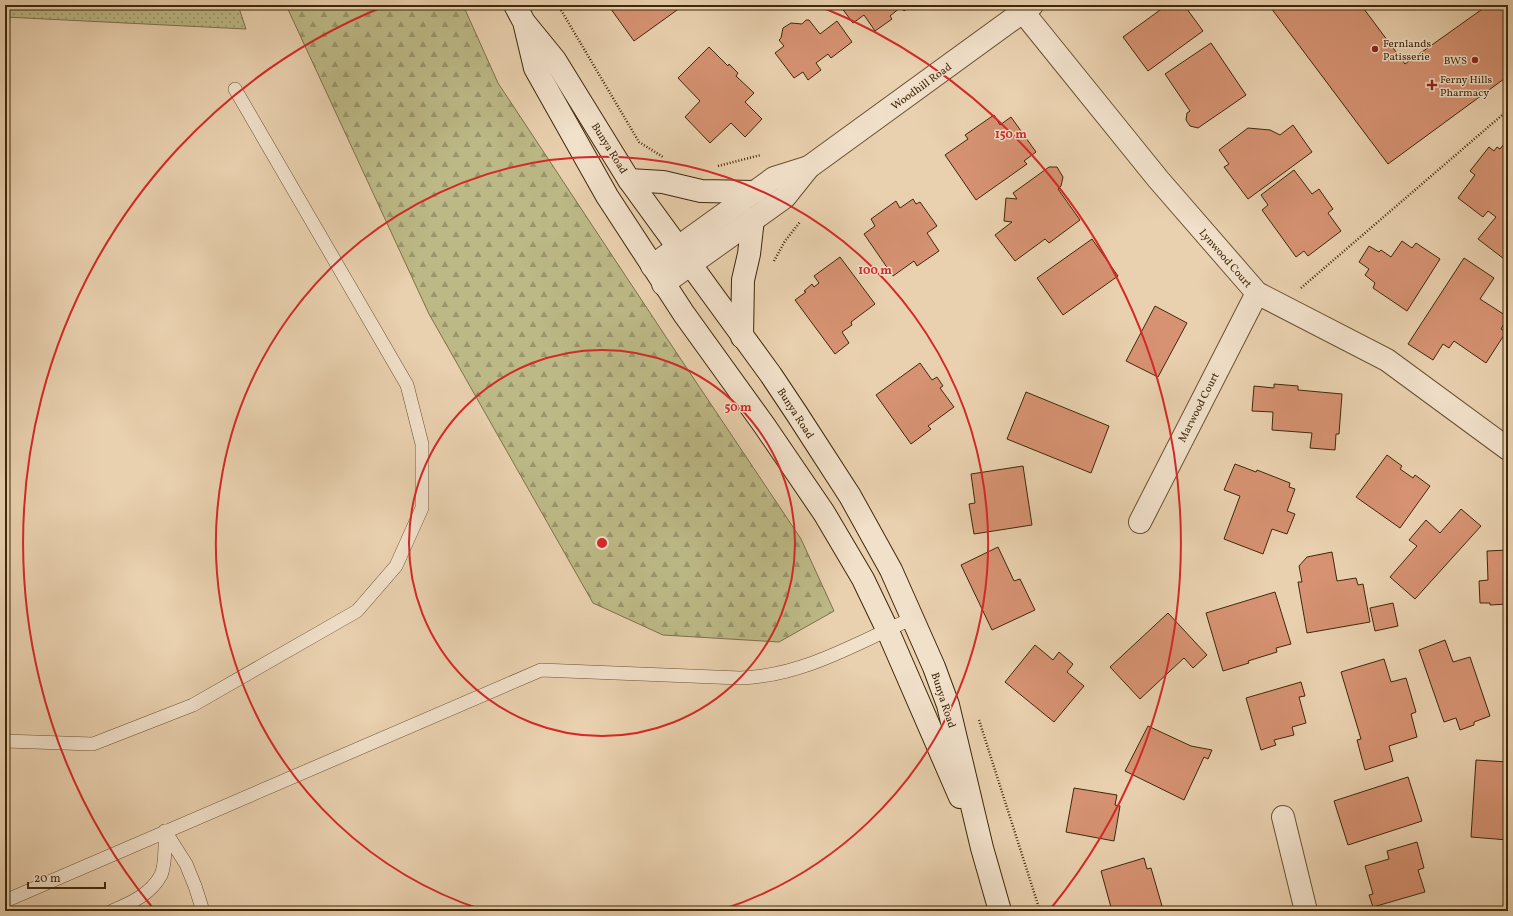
<svg xmlns="http://www.w3.org/2000/svg" width="1513" height="916" font-family="Vollkorn,serif">
  <style>
    .grass { fill: url(#grass-dots); stroke: #7e7048 }
    .forest { fill: url(#forest-firs); stroke: #7e7048 }
    .building { fill: #d69272; stroke: #3f2809 }
    .lines { fill: none; stroke-linecap: round; stroke-linejoin: round }
    .service-casing { stroke: #6a5232; stroke-width: 14 }
    .minor-casing { stroke: #6a5232; stroke-width: 24 }
    .tertiary-casing { stroke: #6a5232; stroke-width: 24 }
    .secondary-casing { stroke: #3f2809; stroke-width: 24 }
    .path { stroke: #3f2809; stroke-width: 2.5; stroke-dasharray: 1 2; stroke-linecap: butt }
    .service { stroke: #f1e0ca; stroke-width: 13 }
    .minor { stroke: #f1e0ca; stroke-width: 22 }
    .tertiary { stroke: #f1e0ca; stroke-width: 22 }
    .secondary { stroke: #f1e0ca; stroke-width: 22 }
    .ring { fill: none; stroke: #d62828; stroke-width: 2 }
    .poi-dot { fill: #8f2418; stroke: #f1e0ca; stroke-width: 1.5 }
    .labels { text-anchor: middle; stroke-width: 3; stroke-linejoin: round; paint-order: stroke }
    .poi-label { font-size: 11px; fill: #3f2809; stroke: #f1e0ca; text-anchor: start }
    .street-label { font-size: 11px; fill: #3f2809; stroke: #f1e0ca }
    .centre { fill: #d62828; stroke: #f1e0ca; stroke-width: 2 }
    .ring-label { font-size: 12px; text-anchor: middle; font-weight: bold; fill: #d62828; stroke: #f1e0ca; stroke-width: 3; stroke-linejoin: round; paint-order: stroke }
  </style>
  <defs>
    <pattern id="grass-dots" width="8" height="8" patternUnits="userSpaceOnUse"><rect width="8" height="8" fill="#bcb986"/><path d="M2 2h.1M6 6h.1" fill="none" stroke="#9a966c" stroke-width="1.8" stroke-linecap="round"/></pattern>
    <pattern id="forest-firs" width="22" height="20" patternUnits="userSpaceOnUse"><rect width="22" height="20" fill="#bcb986"/><path d="M5 1l3.5 6h-7zM16 11l3.5 6h-7z" fill="#9a966c"/></pattern>
  </defs>
  <rect width="100%" height="100%" fill="#e9d0ae"/>
  <filter id="stains"><feTurbulence type="fractalNoise" baseFrequency=".005" numOctaves="4"/><feColorMatrix values="0 0 0 0 .2 0 0 0 0 .09 0 0 0 0 .02 0 0 0 .5 -.17"/></filter>
  <radialGradient id="worn" r=".72"><stop offset=".6" stop-color="#630" stop-opacity="0"/><stop offset="1" stop-color="#630" stop-opacity=".3"/></radialGradient>
  <!-- grass -->
  <polygon class="grass" points="5,5 238,5 246,29 5,17"/>
  <!-- forest -->
  <polygon class="forest" points="286,5 463,5 498,83 666,337 801,539 834,611 779,642 663,635 593,603 429,314"/>
  <!-- building -->
  <g class="building">
    <polygon points="608,5 684,5 634,41"/>
    <polygon points="844,5 912,5 904,11 901,7 890,16 892,19 875,31 864,15 853,23 841,7"/>
    <polygon points="1167,5 1184,5 1203,31 1148,71 1123,37"/>
    <polygon points="1274,5 1361,5 1405,64 1488,5 1500,5 1508,16 1508,76 1388,164 1271,8"/>
    <polygon points="806,20 809,20 820,34 837,21 852,42 831,58 828,54 816,63 821,70 808,80 803,72 794,78 775,53 784,46 779,40 781,38 783,28 791,23 802,24"/>
    <polygon points="1211,43 1246,95 1198,128 1190,126 1186,120 1187,113 1190,111 1165,74"/>
    <polygon points="709,47 728,66 729,64 738,73 736,76 754,93 745,102 762,119 745,137 731,123 710,143 685,117 700,101 678,78"/>
    <polygon points="994,115 1000,125 1011,117 1036,152 1024,161 1027,164 976,200 945,155 968,139 965,135"/>
    <polygon points="1293,125 1312,152 1248,199 1224,167 1229,164 1219,150 1248,128 1270,130 1280,135"/>
    <polygon points="1508,139 1508,262 1478,239 1496,217 1488,211 1483,217 1458,198 1475,175 1470,171 1489,147 1494,151 1497,147 1500,149"/>
    <polygon points="1049,167 1057,167 1063,177 1061,186 1058,189 1080,220 1049,243 1045,239 1015,261 995,235 1012,222 1004,221 1006,198 1017,199 1013,193"/>
    <polygon points="1294,170 1312,194 1319,189 1333,209 1328,213 1341,231 1308,256 1304,251 1296,257 1262,210 1268,205 1261,195"/>
    <polygon points="913,199 916,204 920,202 937,226 927,233 939,251 917,266 914,261 893,276 864,234 875,226 871,219 896,201 900,208"/>
    <polygon points="1092,239 1118,276 1063,315 1037,278"/>
    <polygon points="1402,241 1412,248 1416,243 1440,259 1407,311 1373,288 1375,283 1365,275 1369,269 1359,262 1369,246 1379,252 1381,250 1391,257"/>
    <polygon points="840,257 875,304 851,322 852,325 842,332 849,343 835,354 795,300 806,292 804,291 812,284 814,287 819,283 814,276"/>
    <polygon points="1464,258 1494,278 1480,299 1508,317 1501,329 1506,332 1486,363 1454,341 1449,348 1443,344 1433,360 1408,344"/>
    <polygon points="1155,306 1187,323 1158,377 1126,361"/>
    <polygon points="920,363 932,380 937,377 943,386 940,388 954,407 928,426 931,429 911,444 876,395"/>
    <polygon points="1274,384 1298,386 1298,390 1342,394 1339,434 1336,434 1335,450 1310,448 1312,433 1272,430 1273,412 1252,411 1254,386 1274,388"/>
    <polygon points="1026,392 1109,426 1091,473 1007,439"/>
    <polygon points="1387,455 1402,466 1400,469 1413,478 1415,475 1430,486 1400,528 1356,497"/>
    <polygon points="1235,464 1256,472 1257,470 1290,483 1289,487 1295,489 1287,511 1295,514 1287,534 1272,529 1263,554 1224,539 1240,496 1224,490"/>
    <polygon points="1023,466 1032,525 974,534 969,504 975,503 971,474"/>
    <polygon points="1461,509 1481,526 1415,599 1390,577 1417,546 1409,540 1426,520 1440,533"/>
    <polygon points="998,547 1014,581 1020,579 1035,610 992,630 961,565"/>
    <polygon points="1508,550 1508,604 1490,605 1490,603 1480,603 1479,581 1488,580 1487,551"/>
    <polygon points="1332,552 1337,581 1356,578 1358,585 1363,584 1370,622 1307,633 1298,582 1302,582 1299,566 1307,557"/>
    <polygon points="1275,592 1291,644 1276,648 1277,652 1248,661 1249,663 1223,671 1206,613"/>
    <polygon points="1393,603 1398,626 1375,631 1370,608"/>
    <polygon points="1168,613 1207,655 1193,668 1184,658 1140,699 1110,667"/>
    <polygon points="1445,640 1453,662 1470,657 1490,716 1474,722 1474,725 1460,730 1456,718 1444,722 1419,650"/>
    <polygon points="1035,645 1053,660 1059,652 1073,664 1067,672 1084,686 1054,722 1005,682"/>
    <polygon points="1384,659 1391,682 1406,678 1416,712 1411,714 1417,737 1389,746 1393,761 1365,770 1357,740 1361,739 1341,672"/>
    <polygon points="1301,682 1305,696 1299,697 1306,723 1292,727 1294,735 1274,740 1276,745 1261,750 1246,698"/>
    <polygon points="1148,726 1191,746 1212,750 1208,759 1204,757 1184,800 1125,771"/>
    <polygon points="1476,760 1508,762 1508,840 1471,837"/>
    <polygon points="1408,777 1422,821 1348,845 1334,801"/>
    <polygon points="1074,788 1117,795 1115,805 1120,806 1114,841 1066,832"/>
    <polygon points="1417,842 1424,868 1418,870 1425,892 1373,907 1369,895 1373,894 1365,866 1389,859 1387,851"/>
    <polygon points="1144,858 1147,869 1151,868 1162,906 1143,911 1141,911 1140,909 1132,911 1112,911 1101,871"/>
  </g>
  <g class="lines">
    <!-- service casing -->
    <g class="service-casing">
      <g id="service">
        <polyline points="5,741 93,744 193,705 357,611 396,566 422,508 422,444 407,385 235,89"/>
        <polyline points="165,831 186,864 195,886 203,911"/>
        <path d="M 5,901 L 541,670 L 740,678 C 803,676 857,643 913,618"/>
        <path d="M 112,911 C 131,903 151,894 161,875 C 166,864 165,843 165,831"/>
      </g>
    </g>
    <!-- minor casing -->
    <g class="minor-casing">
      <g id="minor">
        <polyline points="1023,12 1158,179 1257,293 1387,360 1508,449"/>
        <polyline points="1140,522 1257,293"/>
        <polyline points="1283,817 1306,911"/>
      </g>
    </g>
    <!-- tertiary casing -->
    <g class="tertiary-casing">
      <g id="tertiary">
        <polyline points="652,266 774,178 809,167"/>
        <polyline points="663,284 785,197 809,167 1032,5"/>
      </g>
    </g>
    <!-- secondary casing -->
    <g class="secondary-casing">
      <g id="secondary">
        <polyline points="515,5 524,22 555,60 629,180 771,375 797,414 850,496 891,570 934,667 948,705 982,848 1000,911"/>
        <polyline points="525,26 535,68 607,196 684,314 764,425 824,513 863,579 887,629 960,797"/>
        <polyline points="629,180 663,182 701,191 755,192"/>
        <polyline points="742,337 743,280 749,254 753,219"/>
      </g>
    </g>
    <!-- path -->
    <g class="path">
      <polyline points="558,5 639,142 663,157"/>
      <polyline points="718,166 761,155"/>
      <polyline points="774,261 785,241 800,222"/>
      <polyline points="1301,288 1508,110"/>
      <polyline points="979,720 1040,911"/>
    </g>
    <!-- service -->
    <use href="#service" class="service"/>
    <!-- minor -->
    <use href="#minor" class="minor"/>
    <!-- tertiary -->
    <use href="#tertiary" class="tertiary"/>
    <!-- secondary -->
    <use href="#secondary" class="secondary"/>
  </g>
  <!-- distance rings -->
  <g class="ring">
    <circle cx="602" cy="543" r="193"/>
    <path d="M483 910A386 386 0 1 1 721 910"/>
    <path d="M152 907A579 579 0 0 1 385 6M819 6A579 579 0 0 1 1052 907"/>
  </g>
  <!-- markers -->
  <g class="poi-dot">
    <circle cx="1375" cy="49" r="4"/>
    <circle cx="1475" cy="60" r="4"/>
    <path d="M1430 79h4v4h4v4h-4v4h-4v-4h-4v-4h4z"/>
  </g>
  <g class="labels">
    <!-- poi labels -->
    <g class="poi-label">
      <text x="1383" y="47">Fernlands<tspan x="1383" dy="13">Patisserie</tspan></text>
      <text x="1467" y="64" text-anchor="end">BWS</text>
      <text x="1440" y="83">Ferny Hills<tspan x="1440" dy="13">Pharmacy</tspan></text>
    </g>
    <!-- street labels -->
    <g class="street-label">
      <text transform="translate(921 86) rotate(-36)" y="4">Woodhill Road</text>
      <text transform="translate(610 148) rotate(58)" y="4">Bunya Road</text>
      <text transform="translate(1226 258) rotate(49)" y="4">Lynwood Court</text>
      <text transform="translate(1198 407) rotate(-63)" y="4">Marwood Court</text>
      <text transform="translate(796 413) rotate(57)" y="4">Bunya Road</text>
      <text transform="translate(944 700) rotate(72)" y="4">Bunya Road</text>
    </g>
  </g>
  <circle cx="602" cy="543" r="6" class="centre"/>
  <g class="ring-label">
    <text x="1011" y="138">150 m</text>
    <text x="875" y="274">100 m</text>
    <text x="738" y="411">50 m</text>
  </g>
  <!-- margin -->
  <rect width="1513" height="916" fill="none" stroke="#e9d0ae" stroke-width="20"/>
  <rect x="6" y="6" width="1501" height="904" fill="none" stroke="#3f2809" stroke-width="2"/>
  <rect x="10" y="10" width="1493" height="896" fill="none" stroke="#3f2809"/>
  <!-- scale -->
  <path d="M28 882v6h77v-6" fill="none" stroke="#3f2809" stroke-width="2"/>
  <text x="34" y="882" font-size="12" fill="#3f2809" stroke="#f1e0ca" stroke-width="3" paint-order="stroke">20 m</text>
  <rect width="100%" height="100%" filter="url(#stains)"/>
  <rect width="100%" height="100%" fill="url(#worn)"/>
</svg>
